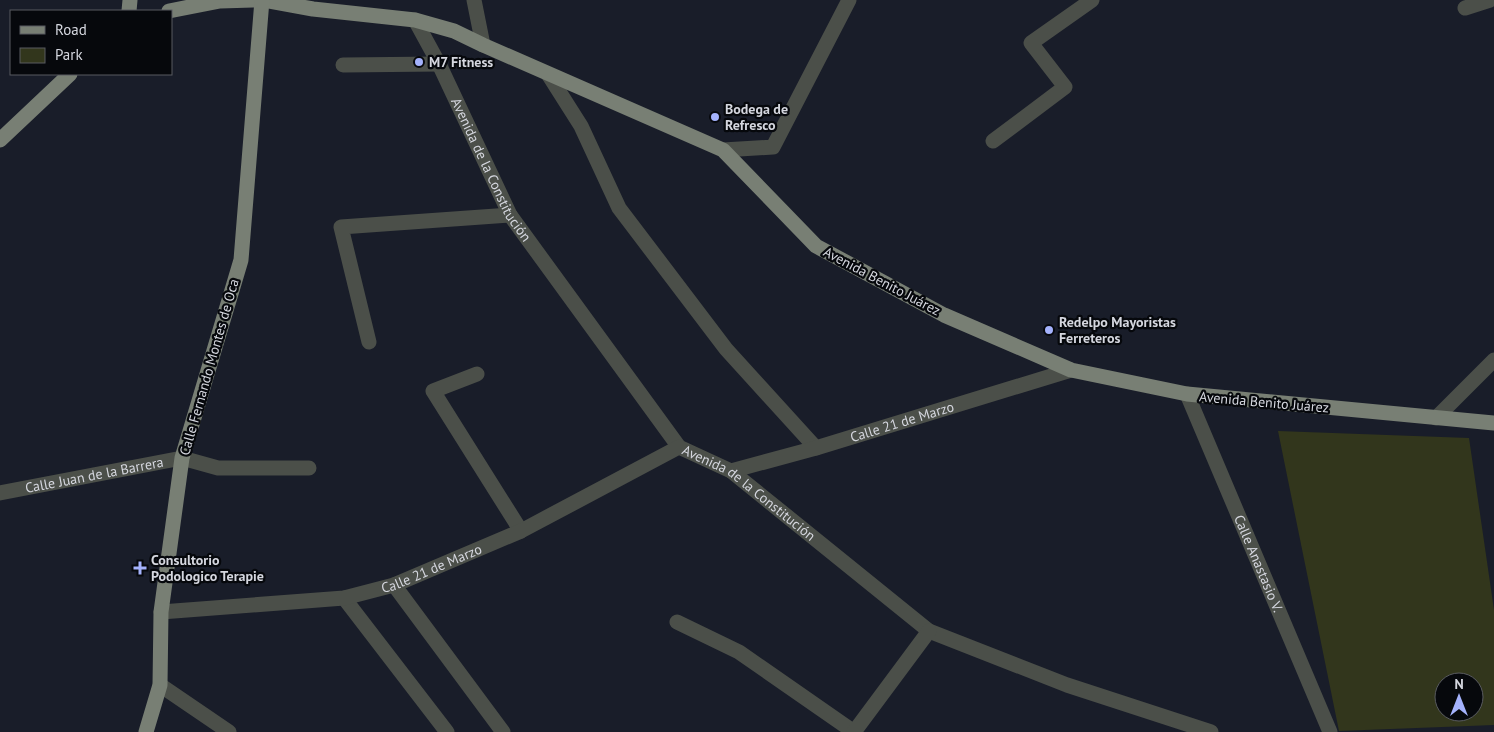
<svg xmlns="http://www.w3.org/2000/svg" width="1494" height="732" font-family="'PT Sans',sans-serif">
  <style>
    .green { fill: #32361c; fill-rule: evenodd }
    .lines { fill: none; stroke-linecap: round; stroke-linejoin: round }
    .minor { stroke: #4b4f49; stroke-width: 15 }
    .major { stroke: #787f74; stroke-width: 15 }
    .poi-dot { fill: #a4b2fc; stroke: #06080c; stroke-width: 2 }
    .labels { text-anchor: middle; stroke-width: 4.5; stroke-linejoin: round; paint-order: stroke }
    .poi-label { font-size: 14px; font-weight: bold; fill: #d5d7df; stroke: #06080c; text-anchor: start }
    .street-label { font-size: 14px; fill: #d5d7df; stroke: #06080c }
  </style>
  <rect width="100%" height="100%" fill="#191d29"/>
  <!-- green -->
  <path class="green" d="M 1278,431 L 1469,438 L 1494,610 L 1494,725 L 1339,731 ZM 1444,682 L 1474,682 L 1474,712 L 1444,712 Z"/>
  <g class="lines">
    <!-- minor -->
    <g class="minor">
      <polyline points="474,0 483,45"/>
      <polyline points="1465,8 1490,0"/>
      <path id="s1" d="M 415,20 L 439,64 L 510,215 L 679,447 L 731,471 L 929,631 L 1067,685 L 1211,732"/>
      <polyline points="343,65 439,64"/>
      <polyline points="548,74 581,126 619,208 726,349 816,448"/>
      <polyline points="993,141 1065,87 1031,43 1092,0"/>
      <polyline points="723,150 773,147 849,0"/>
      <polyline points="369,342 341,227 510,215"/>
      <polyline points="477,374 433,391 521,531"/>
      <path id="s2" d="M 1187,394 L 1330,732"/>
      <polyline points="1436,418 1494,360"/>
      <path id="s3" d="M 731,471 L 816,448 L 1071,370"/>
      <path id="s4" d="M 0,493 L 182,458 L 218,468 L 309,468"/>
      <polyline points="394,585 503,732"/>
      <polyline points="344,598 447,732"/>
      <path id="s5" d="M 161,612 L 344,598 L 394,585 L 521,531 L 679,447"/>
      <polyline points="677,622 739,652 854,732"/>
      <polyline points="160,685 229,732"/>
      <polyline points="854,732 929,631"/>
    </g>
    <!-- major -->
    <g class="major">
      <polyline points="264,0 313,9 415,20 454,31 483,45 723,150 816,246 944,315 1071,370 1187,394 1494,423"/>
      <polyline points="129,11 130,0"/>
      <polyline points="169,11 220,1 253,0"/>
      <polyline points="0,140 70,74"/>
      <polyline points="146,732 160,685 161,612 182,458 241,260 262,0"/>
    </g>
  </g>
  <!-- markers -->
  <g class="poi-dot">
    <circle cx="419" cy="62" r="5"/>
    <circle cx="715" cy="117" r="5"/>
    <circle cx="1049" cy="330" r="5"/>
    <path d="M137.5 560.5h5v5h5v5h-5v5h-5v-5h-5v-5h5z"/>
  </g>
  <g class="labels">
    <!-- poi labels -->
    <g class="poi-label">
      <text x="429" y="67">M7 Fitness</text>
      <text x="725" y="114">Bodega de<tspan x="725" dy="16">Refresco</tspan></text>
      <text x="1059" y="327">Redelpo Mayoristas<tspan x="1059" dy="16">Ferreteros</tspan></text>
      <text x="151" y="565">Consultorio<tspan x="151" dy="16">Podologico Terapie</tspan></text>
    </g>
    <!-- street labels -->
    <g class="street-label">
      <text dy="5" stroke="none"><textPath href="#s1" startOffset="168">Avenida de la Constitución</textPath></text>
      <text transform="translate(882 281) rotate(28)" y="5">Avenida Benito Juárez</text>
      <text transform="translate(209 367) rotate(-74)" y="5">Calle Fernando Montes de Oca</text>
      <text transform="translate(1264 402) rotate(5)" y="5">Avenida Benito Juárez</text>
      <text dy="5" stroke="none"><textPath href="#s3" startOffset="178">Calle 21 de Marzo</textPath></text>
      <text dy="5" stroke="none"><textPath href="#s4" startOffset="96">Calle Juan de la Barrera</textPath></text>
      <text dy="5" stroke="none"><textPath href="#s1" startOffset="588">Avenida de la Constitución</textPath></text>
      <text dy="5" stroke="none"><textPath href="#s2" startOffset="184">Calle Anastasio V.</textPath></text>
      <text dy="5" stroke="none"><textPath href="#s5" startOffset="276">Calle 21 de Marzo</textPath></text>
    </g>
  </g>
  <!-- legend -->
  <rect x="10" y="10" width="162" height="65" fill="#06080c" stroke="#595b60"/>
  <rect x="20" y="26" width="25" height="8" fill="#787f74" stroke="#595b60"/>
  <text x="55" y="35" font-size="15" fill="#d5d7df">Road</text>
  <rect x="20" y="48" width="25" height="15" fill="#32361c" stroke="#595b60"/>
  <text x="55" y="60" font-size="15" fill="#d5d7df">Park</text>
  <!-- north arrow -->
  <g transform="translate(1459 697)"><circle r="24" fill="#06080c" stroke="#595b60"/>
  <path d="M0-4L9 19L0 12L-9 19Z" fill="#a4b2fc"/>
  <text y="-8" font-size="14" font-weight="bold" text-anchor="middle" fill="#d5d7df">N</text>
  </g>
</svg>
